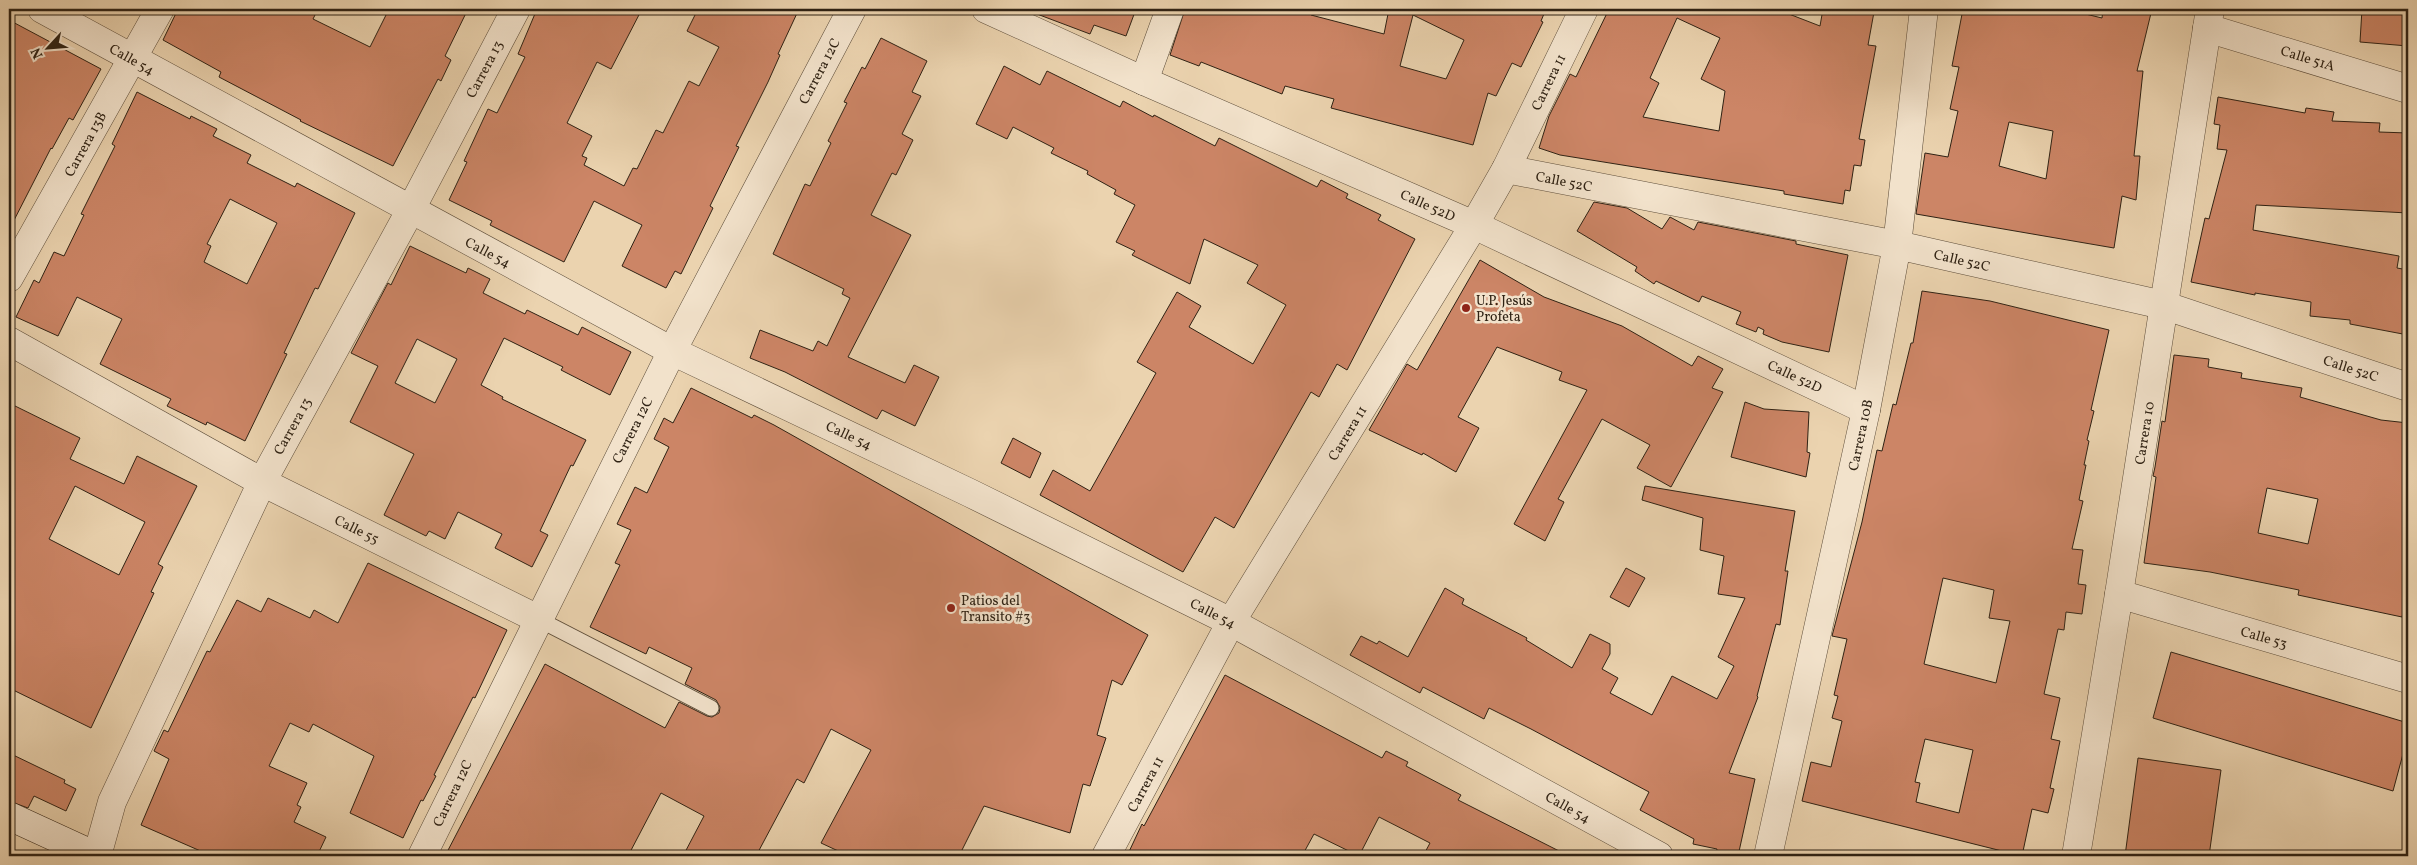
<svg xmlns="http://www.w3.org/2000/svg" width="2417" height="865" font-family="Vollkorn,serif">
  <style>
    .building { fill: #cc8566; stroke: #2f2214; fill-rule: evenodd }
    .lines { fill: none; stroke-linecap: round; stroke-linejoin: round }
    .service-casing { stroke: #5e4e3b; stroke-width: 17 }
    .minor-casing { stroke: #5e4e3b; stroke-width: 29 }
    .tertiary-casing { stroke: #5e4e3b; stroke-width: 29 }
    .secondary-casing { stroke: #2f2214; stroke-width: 29 }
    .service { stroke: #f2e2cb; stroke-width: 15 }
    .minor { stroke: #f2e2cb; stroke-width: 28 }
    .tertiary { stroke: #f2e2cb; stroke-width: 28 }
    .secondary { stroke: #f2e2cb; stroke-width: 28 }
    .poi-dot { fill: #8f2418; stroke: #f2e2cb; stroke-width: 2 }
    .labels { text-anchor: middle; stroke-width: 5; stroke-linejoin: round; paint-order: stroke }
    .street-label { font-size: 14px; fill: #2f2214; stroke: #f2e2cb }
    .poi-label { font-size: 14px; fill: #2f2214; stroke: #f2e2cb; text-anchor: start }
  </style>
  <rect width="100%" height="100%" fill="#ebd3af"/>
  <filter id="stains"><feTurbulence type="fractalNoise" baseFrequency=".004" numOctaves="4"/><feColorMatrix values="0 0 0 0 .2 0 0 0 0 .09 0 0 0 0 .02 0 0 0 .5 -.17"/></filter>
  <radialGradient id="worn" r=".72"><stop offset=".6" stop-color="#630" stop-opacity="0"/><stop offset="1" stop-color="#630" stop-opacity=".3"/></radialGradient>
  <!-- building -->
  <g class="building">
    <polygon points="178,9 318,9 313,19 370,47 389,9 468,9 445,56 451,60 441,81 438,79 393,166 300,121 301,120 219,77 221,72 163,40"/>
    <polygon points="537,9 642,9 611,69 597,62 567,123 592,136 582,156 587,158 584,165 624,186 633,168 637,169 656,130 663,133 689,81 699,86 719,47 687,31 698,9 799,9 778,54 780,55 768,82 736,146 739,147 710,206 713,208 681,274 675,271 666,288 622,266 642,225 594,201 564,262 490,225 492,221 449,200 467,162 464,161 488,109 497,113 525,57 518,54"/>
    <polygon points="1029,9 1136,9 1126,36 1094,25 1090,34 1029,11"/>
    <path d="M 1185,9 L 1313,9 L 1311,15 L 1384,34 L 1389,9 L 1546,9 L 1541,21 L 1543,22 L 1521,67 L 1512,63 L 1496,96 L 1488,93 L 1473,145 L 1331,108 L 1334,99 L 1285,86 L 1282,94 L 1201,62 L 1199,66 L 1170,55 ZM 1413,15 L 1464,40 L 1446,79 L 1400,66 Z"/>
    <path d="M 1609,9 L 1776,9 L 1820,26 L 1823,9 L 1858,9 L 1874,12 L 1868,45 L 1876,46 L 1859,139 L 1865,140 L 1861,166 L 1854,165 L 1850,191 L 1845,190 L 1843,204 L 1784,194 L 1784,191 L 1560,155 L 1539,148 L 1549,116 L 1570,74 L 1576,77 ZM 1677,18 L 1720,38 L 1701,79 L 1725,91 L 1719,131 L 1643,117 L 1659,83 L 1650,78 Z"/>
    <path d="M 1963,9 L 2065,9 L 2102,18 L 2103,9 L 2152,9 L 2137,71 L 2143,71 L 2134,156 L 2140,156 L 2136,200 L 2122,196 L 2114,248 L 1916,214 L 1925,153 L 1948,157 L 1958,111 L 1950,109 L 1959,67 L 1952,66 ZM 2009,122 L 2053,131 L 2046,179 L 1999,166 Z"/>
    <polygon points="2362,9 2408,9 2408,46 2360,42"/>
    <polygon points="9,20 101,69 73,120 69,118 52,149 51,148 9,230"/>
    <polygon points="881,38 927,61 912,92 921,96 902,134 913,140 896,175 892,173 871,215 911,235 848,357 905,383 914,365 939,377 915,426 882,410 877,419 785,372 750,358 760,330 813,351 818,341 827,346 850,298 842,294 844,289 773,254 805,184 810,186 831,143 828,141 847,103 844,102 862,67 865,69"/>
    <polygon points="1004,66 1040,85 1047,71 1120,107 1123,101 1153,117 1154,115 1215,146 1219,138 1317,187 1321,180 1348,194 1346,198 1381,215 1378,220 1415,239 1347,370 1337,364 1319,397 1311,392 1234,528 1215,517 1183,572 1040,495 1053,470 1090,491 1156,373 1137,362 1177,292 1201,306 1189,327 1253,364 1286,305 1247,283 1258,265 1204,239 1190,284 1132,255 1135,251 1116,242 1135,205 1114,194 1116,190 1087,174 1088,171 1051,153 1054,148 1013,127 1007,139 976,124"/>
    <path d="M 137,92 L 190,119 L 191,116 L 217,129 L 213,136 L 251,155 L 247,163 L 295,187 L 297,183 L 355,213 L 318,289 L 315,288 L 284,353 L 287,354 L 245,441 L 207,422 L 206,425 L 167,406 L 171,399 L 100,364 L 122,319 L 77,297 L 58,336 L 16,317 L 34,280 L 39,283 L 54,252 L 64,256 L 84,215 L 81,214 L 115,146 L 112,144 ZM 230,199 L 277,223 L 247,284 L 204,262 L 211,246 L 207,244 Z"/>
    <polygon points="2218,97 2305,113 2306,108 2334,112 2332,121 2380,123 2379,132 2408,133 2408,213 2256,205 2253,230 2399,256 2397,268 2408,270 2408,335 2350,324 2350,320 2310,316 2311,302 2255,293 2255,295 2191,282 2205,218 2209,219 2227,150 2217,149 2220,125 2214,124"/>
    <polygon points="1594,202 1627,208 1662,229 1670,217 1694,230 1698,222 1796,241 1796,244 1848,255 1829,352 1782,342 1763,334 1764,330 1758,327 1756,332 1736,324 1741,312 1702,296 1699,302 1656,281 1654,284 1635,271 1637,267 1577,231"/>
    <path d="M 410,246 L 466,273 L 468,268 L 490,279 L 483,293 L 525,314 L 527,310 L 578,335 L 582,327 L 631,352 L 610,395 L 561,370 L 563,367 L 504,338 L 481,385 L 503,397 L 502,399 L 586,440 L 573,466 L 571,465 L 540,531 L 548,535 L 532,567 L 495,548 L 502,534 L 458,512 L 445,539 L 429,531 L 426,536 L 384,515 L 414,454 L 350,422 L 378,366 L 351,353 L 388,283 L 391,285 ZM 417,339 L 457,359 L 435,403 L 395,383 Z"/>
    <polygon points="1480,260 1544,297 1622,326 1692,366 1698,356 1723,369 1712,388 1723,392 1671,487 1637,468 1650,445 1602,419 1558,499 1564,502 1545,541 1514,524 1587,390 1559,380 1562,372 1497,347 1458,417 1479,428 1456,472 1423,453 1422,455 1369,430 1407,364 1417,370"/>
    <path d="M 1922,291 L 1990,301 L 2109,330 L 2091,410 L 2094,411 L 2087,440 L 2089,441 L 2084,465 L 2086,465 L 2079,500 L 2083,501 L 2072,549 L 2083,550 L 2078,584 L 2086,585 L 2082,614 L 2066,612 L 2064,630 L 2058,629 L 2044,694 L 2060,698 L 2051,739 L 2060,741 L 2050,788 L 2054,789 L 2048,813 L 2032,809 L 2022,856 L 1802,801 L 1811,762 L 1831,767 L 1842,721 L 1832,718 L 1838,696 L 1834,695 L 1847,639 L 1832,636 L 1862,522 L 1877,450 L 1882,451 L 1893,404 L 1896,405 L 1911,343 L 1913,343 ZM 1943,578 L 1994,590 L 1989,618 L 2010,621 L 1996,683 L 1924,664 ZM 1925,739 L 1973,750 L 1959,813 L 1916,802 L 1920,783 L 1915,782 Z"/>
    <path d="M 2174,355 L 2209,359 L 2208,367 L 2242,373 L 2241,378 L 2302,388 L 2300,397 L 2381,420 L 2408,423 L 2403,469 L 2408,470 L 2408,614 L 2403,613 L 2402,617 L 2298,595 L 2299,590 L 2210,572 L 2144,563 L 2156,477 L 2153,476 L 2155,467 L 2162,421 L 2165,422 ZM 2267,488 L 2318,499 L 2308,544 L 2258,533 Z"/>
    <polygon points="691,388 752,418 754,415 774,425 1148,635 1122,685 1112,680 1097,735 1106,738 1090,786 1083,784 1070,833 984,806 959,856 849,856 821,843 871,750 831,729 804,783 797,779 756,856 683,856 704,816 661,793 628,856 445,856 545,664 665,728 679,702 707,716 712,717 719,713 720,707 716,700 685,684 692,668 649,647 646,654 590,627 620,565 615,563 631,530 617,524 635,487 647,493 669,447 654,439 664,418 673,423"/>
    <polygon points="1745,402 1764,409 1809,412 1807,452 1810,453 1806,477 1731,457"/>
    <path d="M 9,403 L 80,438 L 70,459 L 124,484 L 137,456 L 197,486 L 158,564 L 163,567 L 151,592 L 154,593 L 91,728 L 9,688 ZM 75,486 L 145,522 L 119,575 L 49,539 Z"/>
    <polygon points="1013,438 1041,453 1030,478 1001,463"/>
    <polygon points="1645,486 1795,511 1785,571 1788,571 1780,625 1776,624 1757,696 1758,697 1729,773 1755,779 1738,856 1716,856 1717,849 1693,844 1694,839 1640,810 1649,792 1531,729 1489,708 1484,719 1423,687 1420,693 1350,655 1361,636 1377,644 1379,641 1408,657 1445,588 1464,599 1462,604 1527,638 1526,640 1572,668 1590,634 1610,644 1610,654 1602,669 1618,678 1610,693 1652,715 1672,676 1717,699 1734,666 1718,657 1745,598 1718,594 1724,556 1700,550 1703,518 1642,500"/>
    <polygon points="368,563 507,630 475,698 473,697 434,775 436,776 423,801 421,800 403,838 350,813 374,756 313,724 309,732 290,723 269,766 307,783 297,805 301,807 294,822 326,837 317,856 212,856 141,825 169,759 154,751 164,730 168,732 207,651 210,652 237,600 261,612 268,598 310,618 314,610 338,623"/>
    <polygon points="1626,568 1645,578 1629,607 1610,597"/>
    <polygon points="2171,652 2408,723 2408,755 2403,754 2393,791 2153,718"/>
    <polygon points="1225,675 1382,758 1386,751 1408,762 1406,766 1461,795 1458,800 1569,856 1423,856 1430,843 1379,817 1359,856 1314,834 1302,856 1127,856 1142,824 1144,826"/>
    <polygon points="9,753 65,780 64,783 76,789 66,811 34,796 28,808 9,801"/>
    <polygon points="2138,758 2221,770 2209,856 2125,856"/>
  </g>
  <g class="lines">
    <!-- service casing -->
    <g class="service-casing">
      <polyline id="service" points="538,619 711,708"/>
    </g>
    <!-- minor casing -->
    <g class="minor-casing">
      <g id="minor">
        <polyline points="42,9 672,351 970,493 1231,622 1659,856"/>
        <polyline points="986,9 1144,81 1474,225 1866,410"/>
        <polyline points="2207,28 2408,89"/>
        <polyline points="1144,81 1170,9"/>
        <polyline points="1506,169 1897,245 2163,305 2408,387"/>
        <polyline points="9,278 160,9"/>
        <polyline points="9,341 262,482 538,619"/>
        <polyline points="2119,594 2210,9"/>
        <polyline points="97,856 112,802 262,482 410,211 516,9"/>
        <polyline points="422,856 672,351 852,9"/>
        <polyline points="1106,856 1231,622 1474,225 1506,169 1584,9"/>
        <polyline points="1768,856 1866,410 1897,245 1924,9"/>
      </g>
    </g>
    <!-- tertiary casing -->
    <g class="tertiary-casing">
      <polyline id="tertiary" points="2076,856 2119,594 2408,679"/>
    </g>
    <!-- secondary casing -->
    <g class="secondary-casing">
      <polyline id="secondary" points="9,816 96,856"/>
    </g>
    <!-- service -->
    <use href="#service" class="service"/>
    <!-- minor -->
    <use href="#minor" class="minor"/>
    <!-- tertiary -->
    <use href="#tertiary" class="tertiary"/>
    <!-- secondary -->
    <use href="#secondary" class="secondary"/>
  </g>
  <!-- markers -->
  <g class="poi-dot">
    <circle cx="1466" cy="308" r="5"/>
    <circle cx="951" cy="608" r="5"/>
  </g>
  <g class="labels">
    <!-- street labels -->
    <g class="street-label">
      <text transform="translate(2308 58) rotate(17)" y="5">Calle 51A</text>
      <text transform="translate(132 59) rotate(29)" y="5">Calle 54</text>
      <text transform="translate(484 69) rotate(-62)" y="5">Carrera 13</text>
      <text transform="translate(819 71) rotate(-62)" y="5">Carrera 12C</text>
      <text transform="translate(1548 82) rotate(-64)" y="5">Carrera 11</text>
      <text transform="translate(85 144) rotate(-61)" y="5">Carrera 13B</text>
      <text transform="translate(1564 181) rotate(11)" y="5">Calle 52C</text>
      <text transform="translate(1428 205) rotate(24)" y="5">Calle 52D</text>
      <text transform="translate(488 252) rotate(28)" y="5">Calle 54</text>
      <text transform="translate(1962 260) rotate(13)" y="5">Calle 52C</text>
      <text transform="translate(2351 368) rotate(18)" y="5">Calle 52C</text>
      <text transform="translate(1795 376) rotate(25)" y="5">Calle 52D</text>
      <text transform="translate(292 426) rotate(-61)" y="5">Carrera 13</text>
      <text transform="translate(632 430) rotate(-63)" y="5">Carrera 12C</text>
      <text transform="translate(1347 433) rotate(-59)" y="5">Carrera 11</text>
      <text transform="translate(2144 433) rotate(-81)" y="5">Carrera 10</text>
      <text transform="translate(849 435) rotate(25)" y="5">Calle 54</text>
      <text transform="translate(1860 435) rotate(-78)" y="5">Carrera 10B</text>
      <text transform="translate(357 529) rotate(26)" y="5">Calle 55</text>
      <text transform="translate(1213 613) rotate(27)" y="5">Calle 54</text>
      <text transform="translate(2264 637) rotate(16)" y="5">Calle 53</text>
      <text transform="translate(1145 784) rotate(-62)" y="5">Carrera 11</text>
      <text transform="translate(452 793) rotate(-64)" y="5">Carrera 12C</text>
      <text transform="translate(1568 807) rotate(29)" y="5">Calle 54</text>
    </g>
    <!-- poi labels -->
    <g class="poi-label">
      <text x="1476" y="305">U.P. Jesús<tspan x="1476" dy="16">Profeta</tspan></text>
      <text x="961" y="605">Patios del<tspan x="961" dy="16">Transito #3</tspan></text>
    </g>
  </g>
  <!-- margin -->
  <rect width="2417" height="865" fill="none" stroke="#ebd3af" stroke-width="30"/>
  <rect x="10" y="10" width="2397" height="845" fill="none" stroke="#2f2214" stroke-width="2.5"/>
  <rect x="15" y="15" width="2387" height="835" fill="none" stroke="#2f2214"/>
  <!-- north arrow -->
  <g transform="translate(48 48) rotate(244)" stroke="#f2e2cb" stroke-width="4" paint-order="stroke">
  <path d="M0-4L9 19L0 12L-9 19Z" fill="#2f2214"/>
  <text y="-8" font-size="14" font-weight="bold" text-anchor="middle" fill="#2f2214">N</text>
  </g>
  <rect width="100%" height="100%" filter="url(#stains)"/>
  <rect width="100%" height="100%" fill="url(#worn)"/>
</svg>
